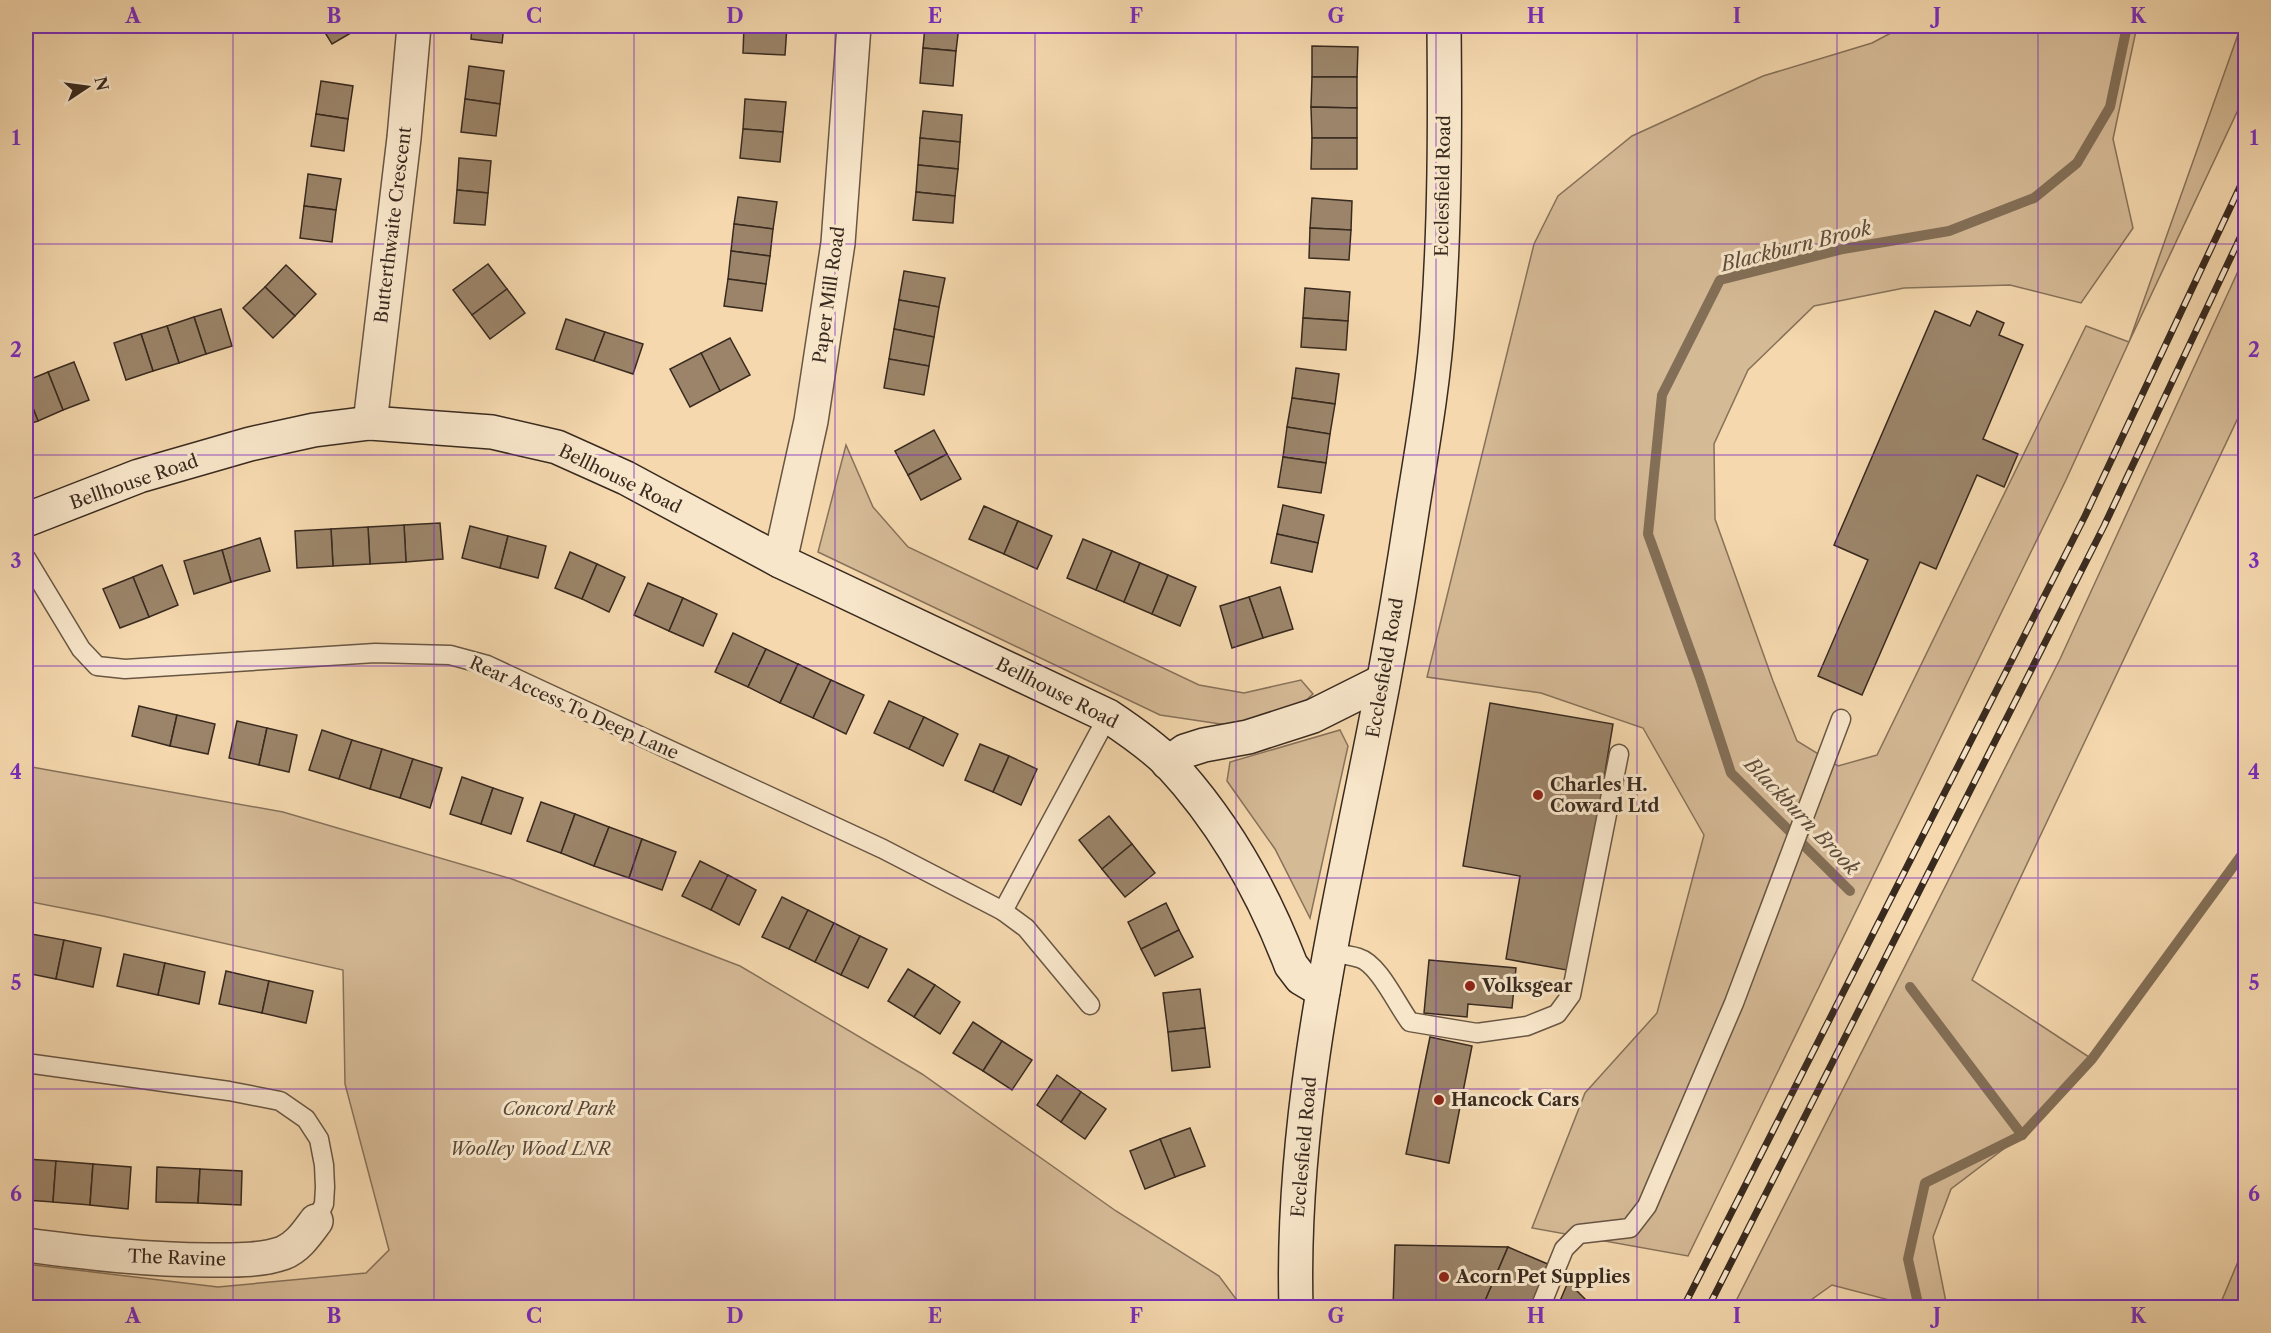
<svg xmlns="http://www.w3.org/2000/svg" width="2271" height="1333" font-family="'Libre Caslon Text',serif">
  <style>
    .green { fill: #d5ba96; stroke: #87725a; stroke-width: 1.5 }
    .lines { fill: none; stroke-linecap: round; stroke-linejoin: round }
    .stream { stroke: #836f57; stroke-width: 10 }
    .building { fill: #9b8469; stroke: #392a1f; stroke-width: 1.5 }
    .lane-casing { stroke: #685643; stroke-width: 21 }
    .street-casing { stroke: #685643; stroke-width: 36 }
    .secondary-casing { stroke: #392a1f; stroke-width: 36 }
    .lane { stroke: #f8e6ca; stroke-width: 18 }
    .street { stroke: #f8e6ca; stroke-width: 33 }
    .secondary { stroke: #f8e6ca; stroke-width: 33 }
    .rail-casing { stroke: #392a1f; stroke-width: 7 }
    .rail { stroke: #f8e6ca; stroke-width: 4.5; stroke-dasharray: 14; stroke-linecap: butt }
    .grid { fill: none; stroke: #7b2cbf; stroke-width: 1.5; stroke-opacity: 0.55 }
    .poi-dot { fill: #8f2418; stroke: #f8e6ca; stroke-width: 2 }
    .labels { text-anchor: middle; stroke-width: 6; stroke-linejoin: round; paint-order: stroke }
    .street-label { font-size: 18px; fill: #392a1f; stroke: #f8e6ca }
    .poi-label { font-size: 18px; font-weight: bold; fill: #392a1f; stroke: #f8e6ca; text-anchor: start }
    .park-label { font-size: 18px; font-style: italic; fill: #584737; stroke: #f8e6ca }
    .water-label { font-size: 20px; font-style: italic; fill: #5e4c3b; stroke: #f8e6ca }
    .neatline { fill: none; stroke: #7b2cbf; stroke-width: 2 }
    .grid-label { font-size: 20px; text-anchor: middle; font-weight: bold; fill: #7b2cbf }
  </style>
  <rect width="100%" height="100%" fill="#f5d8ae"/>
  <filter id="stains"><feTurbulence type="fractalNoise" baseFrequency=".00333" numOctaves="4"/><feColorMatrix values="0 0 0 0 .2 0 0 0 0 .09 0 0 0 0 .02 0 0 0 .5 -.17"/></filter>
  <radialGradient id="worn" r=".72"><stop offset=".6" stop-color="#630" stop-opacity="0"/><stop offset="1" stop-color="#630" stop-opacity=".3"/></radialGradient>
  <!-- green -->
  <g class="green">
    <polygon points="1904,26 2137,26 2113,139 2133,228 2081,303 2010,285 1904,288 1814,306 1748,370 1714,444 1715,519 1773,681 1797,741 1838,766 1877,755 2086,326 2129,342 2241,26 2245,26 2245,95 2129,342 2065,482 1688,1256 1532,1228 1585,1093 1657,1013 1704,835 1643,728 1541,693 1427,677 1534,244 1558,196 1632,136 1763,76 1872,43"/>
    <polygon points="2245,256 2245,403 1972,980 2092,1059 2022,1135 1951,1189 1933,1237 1947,1307 1902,1307 1901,1303 1832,1285 1801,1307 1733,1307 2060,659"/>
    <polygon points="846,445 873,507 908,547 1199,685 1244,693 1301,680 1313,694 1303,703 1234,726 1160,715 818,552"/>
    <polygon points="1340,730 1348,746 1310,918 1275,849 1227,781 1230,762"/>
    <polygon points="26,766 283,812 512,879 740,966 922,1074 1116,1211 1219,1276 1242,1307 26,1307 26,1264 218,1287 366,1273 389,1250 345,1084 343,970 103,916 26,901"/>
    <polygon points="2245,1245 2245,1307 2219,1307"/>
  </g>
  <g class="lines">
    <!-- stream -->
    <g class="stream">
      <polyline points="1850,891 1731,773 1700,678 1648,534 1662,395 1720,280 1843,249 1949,231 2034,198 2077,163 2110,107 2127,26"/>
      <polyline points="1910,987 2022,1135 1925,1183 1908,1259 1919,1308"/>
      <polyline points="2022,1135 2092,1059 2246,849"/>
    </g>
  </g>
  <!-- building -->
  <g class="building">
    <polygon points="321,26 360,26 361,27 332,44"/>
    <polygon points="472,26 504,26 502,43 471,39"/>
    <polygon points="744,26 787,26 785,55 743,53"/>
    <polygon points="925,26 959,26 956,51 923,48"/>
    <polygon points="1312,46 1358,47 1357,77 1312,77"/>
    <polygon points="923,48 956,51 953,86 920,83"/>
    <polygon points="469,66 504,71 500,104 465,99"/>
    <polygon points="1312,77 1357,77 1357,108 1311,107"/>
    <polygon points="321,81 353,86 348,119 316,114"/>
    <polygon points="465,99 500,104 496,136 461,132"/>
    <polygon points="745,99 786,102 783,132 743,129"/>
    <polygon points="1311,107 1357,108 1357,138 1312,138"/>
    <polygon points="923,111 962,115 960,142 920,138"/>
    <polygon points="316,114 348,119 344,151 311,146"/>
    <polygon points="743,129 783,132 780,162 740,158"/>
    <polygon points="920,138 960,142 958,169 918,165"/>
    <polygon points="1312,138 1357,138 1357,169 1311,169"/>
    <polygon points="459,158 491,161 488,193 457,190"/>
    <polygon points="918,165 958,169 955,196 916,192"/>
    <polygon points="308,174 341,179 336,210 304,206"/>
    <polygon points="457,190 488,193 485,225 454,223"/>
    <polygon points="916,192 955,196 953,223 913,220"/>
    <polygon points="738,197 777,202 773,229 734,224"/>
    <polygon points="1312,198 1352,201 1351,230 1310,228"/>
    <polygon points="304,206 336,210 332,242 300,238"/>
    <polygon points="734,224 773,229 770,256 731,251"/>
    <polygon points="1310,228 1351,230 1349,260 1309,258"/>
    <polygon points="731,251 770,256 766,284 728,279"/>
    <polygon points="488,264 507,289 472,315 453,290"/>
    <polygon points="286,265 316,294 295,316 265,287"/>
    <polygon points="904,271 945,278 939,307 899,300"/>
    <polygon points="728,279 766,284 762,311 724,306"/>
    <polygon points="265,287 295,316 273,338 243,308"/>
    <polygon points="1305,288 1350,292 1348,321 1303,318"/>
    <polygon points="507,289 525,313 490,339 472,315"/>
    <polygon points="899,300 939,307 934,337 894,329"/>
    <polygon points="221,309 232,346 206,354 194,317"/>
    <polygon points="1935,311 1970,326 1977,311 2004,323 1999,335 2023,345 1983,439 2018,454 2004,487 1977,475 1936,569 1920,562 1862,695 1818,676 1868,560 1834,545"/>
    <polygon points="194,317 206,354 179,363 167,326"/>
    <polygon points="1303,318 1348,321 1346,350 1301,347"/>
    <polygon points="566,319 605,332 594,361 556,349"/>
    <polygon points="167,326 179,363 153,371 141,334"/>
    <polygon points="894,329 934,337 929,366 889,359"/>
    <polygon points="605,332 643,344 633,374 594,361"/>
    <polygon points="141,334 153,371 126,380 114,343"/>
    <polygon points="730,338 750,375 720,391 701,353"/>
    <polygon points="701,353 720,391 690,407 670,369"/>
    <polygon points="889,359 929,366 924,395 884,388"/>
    <polygon points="74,362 89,400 63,410 48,372"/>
    <polygon points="1296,368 1339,374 1335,404 1292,398"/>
    <polygon points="48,372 63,410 38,421 26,390 26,381"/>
    <polygon points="26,390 38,421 26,425"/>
    <polygon points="1292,398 1335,404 1330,434 1287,427"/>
    <polygon points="1287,427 1330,434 1326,463 1283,457"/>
    <polygon points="934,430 947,454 908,475 895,451"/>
    <polygon points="947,454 961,479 921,500 908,475"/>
    <polygon points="1283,457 1326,463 1321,493 1278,487"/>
    <polygon points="1283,505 1324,515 1318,543 1277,534"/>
    <polygon points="984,506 1018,521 1004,554 969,539"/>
    <polygon points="1018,521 1052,536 1037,569 1004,554"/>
    <polygon points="440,523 443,559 406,562 404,525"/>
    <polygon points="404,525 406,562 370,564 368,527"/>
    <polygon points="470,526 508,536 500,568 462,558"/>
    <polygon points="368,527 370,564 333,566 331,529"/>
    <polygon points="331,529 333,566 297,568 295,531"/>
    <polygon points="1277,534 1318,543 1312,572 1271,563"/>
    <polygon points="508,536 546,546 538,578 500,568"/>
    <polygon points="260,538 270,571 231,582 222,550"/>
    <polygon points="1083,539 1112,551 1096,590 1067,578"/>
    <polygon points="222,550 231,582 194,594 184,561"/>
    <polygon points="1112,551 1140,563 1124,602 1096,590"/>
    <polygon points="570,552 597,564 582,599 555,588"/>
    <polygon points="1140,563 1168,575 1152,614 1124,602"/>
    <polygon points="597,564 625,577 609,612 582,599"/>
    <polygon points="162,565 178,605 149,617 133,577"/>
    <polygon points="1168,575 1196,587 1180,626 1152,614"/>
    <polygon points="133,577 149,617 120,628 103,589"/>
    <polygon points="648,583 683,598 669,631 634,615"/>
    <polygon points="1280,587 1293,629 1263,638 1249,597"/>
    <polygon points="1249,597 1263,638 1232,648 1220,606"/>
    <polygon points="683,598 717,614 703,646 669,631"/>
    <polygon points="733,633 766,649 748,687 715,672"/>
    <polygon points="766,649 798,664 780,703 748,687"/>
    <polygon points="798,664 831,680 813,718 780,703"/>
    <polygon points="831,680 864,695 846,734 813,718"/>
    <polygon points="889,701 924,717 909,749 874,733"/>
    <polygon points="1490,703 1613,724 1572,971 1506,959 1520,876 1463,866"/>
    <polygon points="139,706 177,715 170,746 132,736"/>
    <polygon points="177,715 215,724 208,754 170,746"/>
    <polygon points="924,717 958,734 943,766 909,749"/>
    <polygon points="237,721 267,728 259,765 229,758"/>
    <polygon points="267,728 297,735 289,772 259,765"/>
    <polygon points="322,730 352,740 339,779 309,770"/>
    <polygon points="352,740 382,749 370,789 339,779"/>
    <polygon points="980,744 1009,756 993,792 965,780"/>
    <polygon points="382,749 413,759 400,798 370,789"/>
    <polygon points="1009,756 1037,769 1021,805 993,792"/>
    <polygon points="413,759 442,768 430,808 400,798"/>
    <polygon points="462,777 493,788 481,824 450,814"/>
    <polygon points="493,788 523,798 511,834 481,824"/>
    <polygon points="541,802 575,814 561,853 527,841"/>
    <polygon points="575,814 609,827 594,866 561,853"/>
    <polygon points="1109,816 1132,844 1102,869 1079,840"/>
    <polygon points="609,827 642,839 629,878 594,866"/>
    <polygon points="642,839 676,852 662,890 629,878"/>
    <polygon points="1132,844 1155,873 1125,897 1102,869"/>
    <polygon points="700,861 728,875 711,910 682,896"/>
    <polygon points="728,875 756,890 739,925 711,910"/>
    <polygon points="782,897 808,910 789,949 762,937"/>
    <polygon points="1166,903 1179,930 1141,949 1128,922"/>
    <polygon points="808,910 834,923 815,962 789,949"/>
    <polygon points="834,923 860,936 841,975 815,962"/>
    <polygon points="1179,930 1193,957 1155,976 1141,949"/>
    <polygon points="26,933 64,940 56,979 26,973"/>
    <polygon points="860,936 887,949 868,988 841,975"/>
    <polygon points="64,940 101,948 93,987 56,979"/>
    <polygon points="124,954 165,963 158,995 117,986"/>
    <polygon points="1429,960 1516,968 1512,1008 1468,1004 1467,1017 1424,1013"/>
    <polygon points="165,963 205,972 199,1004 158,995"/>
    <polygon points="908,969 935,985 914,1017 888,1001"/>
    <polygon points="226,971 269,981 262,1013 219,1004"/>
    <polygon points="269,981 313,991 306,1023 262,1013"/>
    <polygon points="935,985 960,1002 940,1034 914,1017"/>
    <polygon points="1200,989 1205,1028 1168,1032 1163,993"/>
    <polygon points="973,1022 1002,1041 983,1071 953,1053"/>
    <polygon points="1205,1028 1210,1067 1172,1071 1168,1032"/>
    <polygon points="1430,1037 1472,1046 1449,1163 1406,1154"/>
    <polygon points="1002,1041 1032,1060 1012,1090 983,1071"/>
    <polygon points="1057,1075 1081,1092 1061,1122 1037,1105"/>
    <polygon points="1081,1092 1106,1109 1085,1139 1061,1122"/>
    <polygon points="1190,1128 1205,1166 1175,1177 1160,1139"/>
    <polygon points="1160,1139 1175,1177 1145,1189 1130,1151"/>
    <polygon points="26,1159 56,1161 53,1202 26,1200"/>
    <polygon points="56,1161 93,1164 90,1205 53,1202"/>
    <polygon points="93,1164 131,1167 128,1209 90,1205"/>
    <polygon points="157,1167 200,1169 198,1203 156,1202"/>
    <polygon points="200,1169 242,1171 241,1205 198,1203"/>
    <polygon points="1395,1245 1508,1247 1482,1308 1393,1308"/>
    <polygon points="1508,1247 1550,1265 1533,1308 1482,1308"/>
    <polygon points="1568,1282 1594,1308 1557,1308"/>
  </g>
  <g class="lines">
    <!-- lane casing -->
    <g class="lane-casing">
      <g id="lane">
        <polyline points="26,558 81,649 97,666 125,669 375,653 450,655 487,665 883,849 1003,911 1026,928 1090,1005"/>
        <polyline points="1003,911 1108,716"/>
        <path d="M 1330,953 C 1340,954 1350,955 1359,958 C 1379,964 1397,1005 1410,1022 L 1477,1033 L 1527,1026 L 1557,1014 L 1571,995 L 1619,754"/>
        <polyline points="26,1063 229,1091 280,1101 306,1119 319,1139 324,1165 325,1187 324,1204 316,1221"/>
        <polyline points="1540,1308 1564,1249 1579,1234 1630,1228 1647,1206 1734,1003 1841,719"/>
      </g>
    </g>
    <!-- street casing -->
    <g class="street-casing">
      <g id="street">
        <polyline points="370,423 404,138 414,26"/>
        <polyline points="780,561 811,421 838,243 854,26"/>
        <path d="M 26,1245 C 87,1253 148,1260 210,1260 C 234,1260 260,1261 283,1253 C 298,1247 307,1233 316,1221"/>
      </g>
    </g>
    <!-- secondary casing -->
    <g class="secondary-casing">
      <g id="secondary">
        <path d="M 26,520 L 139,476 L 250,444 L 314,430 L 370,423 L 492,432 L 557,447 L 626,478 L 780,561 L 1108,716 C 1129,730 1151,745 1169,763 C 1223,821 1263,892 1291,965 L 1301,978 L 1323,991"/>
        <polyline points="1168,763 1185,751 1204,745 1248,737 1313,716 1383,681"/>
        <path d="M 1296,1308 C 1290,1096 1344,890 1383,684 C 1394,625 1404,565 1413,505 C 1423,443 1434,380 1438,318 C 1445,220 1445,123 1444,26"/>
      </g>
    </g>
    <!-- lane -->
    <use href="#lane" class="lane"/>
    <!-- street -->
    <use href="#street" class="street"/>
    <!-- secondary -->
    <use href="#secondary" class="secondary"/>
    <!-- rail casing -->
    <g class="rail-casing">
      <g id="rail">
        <polyline points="1683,1308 2085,516 2246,174"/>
        <polyline points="1708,1308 2104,526 2246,225"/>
      </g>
    </g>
    <!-- rail -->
    <use href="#rail" class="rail"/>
  </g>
  <!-- grid -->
  <path class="grid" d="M 233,26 L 233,1308M 434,26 L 434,1308M 634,26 L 634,1308M 835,26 L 835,1308M 1035,26 L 1035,1308M 1236,26 L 1236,1308M 1436,26 L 1436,1308M 1637,26 L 1637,1308M 1837,26 L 1837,1308M 2038,26 L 2038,1308M 26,244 L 2246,244M 26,455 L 2246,455M 26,666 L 2246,666M 26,878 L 2246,878M 26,1089 L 2246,1089"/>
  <!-- markers -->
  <g class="poi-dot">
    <circle cx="1538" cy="795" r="6"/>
    <circle cx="1470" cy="986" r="6"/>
    <circle cx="1439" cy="1100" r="6"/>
    <circle cx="1444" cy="1277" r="6"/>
  </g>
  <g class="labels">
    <!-- street labels -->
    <g class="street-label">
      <text transform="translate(1443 186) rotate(-89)" y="6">Ecclesfield Road</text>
      <text transform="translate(393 225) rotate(-83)" y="6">Butterthwaite Crescent</text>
      <text transform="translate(829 295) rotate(-82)" y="6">Paper Mill Road</text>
      <text transform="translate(620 479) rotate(26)" y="6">Bellhouse Road</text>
      <text transform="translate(134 482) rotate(-19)" y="6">Bellhouse Road</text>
      <text transform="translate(1385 668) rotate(-80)" y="6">Ecclesfield Road</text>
      <text transform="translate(1057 693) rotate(27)" y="6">Bellhouse Road</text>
      <text transform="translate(574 708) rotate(24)" y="6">Rear Access To Deep Lane</text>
      <text transform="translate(1304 1147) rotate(-85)" y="6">Ecclesfield Road</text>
      <text transform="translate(177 1258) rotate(2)" y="6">The Ravine</text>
    </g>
    <!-- poi labels -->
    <g class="poi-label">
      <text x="1550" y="791">Charles H.<tspan x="1550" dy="21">Coward Ltd</tspan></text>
      <text x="1482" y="992">Volksgear</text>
      <text x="1451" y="1106">Hancock Cars</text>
      <text x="1456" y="1283">Acorn Pet Supplies</text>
    </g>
    <!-- park labels -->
    <g class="park-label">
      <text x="559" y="1115">Concord Park</text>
      <text x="530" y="1155">Woolley Wood LNR</text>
    </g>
    <!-- water labels -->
    <g class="water-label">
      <text transform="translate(1796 246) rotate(-14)" y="7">Blackburn Brook</text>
      <text transform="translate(1802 816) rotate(46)" y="7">Blackburn Brook</text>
    </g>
  </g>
  <!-- margin -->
  <rect width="2271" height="1333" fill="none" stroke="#f5d8ae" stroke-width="66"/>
  <!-- north arrow -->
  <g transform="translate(87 87) rotate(77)" stroke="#f8e6ca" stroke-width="4.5" paint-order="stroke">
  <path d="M0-4.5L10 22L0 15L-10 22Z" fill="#392a1f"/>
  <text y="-9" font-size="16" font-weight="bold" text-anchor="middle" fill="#392a1f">N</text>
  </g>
  <rect x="33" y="33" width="2205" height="1267" class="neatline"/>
  <g class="grid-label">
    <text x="133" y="23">A</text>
    <text x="334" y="23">B</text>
    <text x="534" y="23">C</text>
    <text x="735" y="23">D</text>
    <text x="935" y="23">E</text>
    <text x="1136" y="23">F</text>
    <text x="1336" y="23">G</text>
    <text x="1536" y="23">H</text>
    <text x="1737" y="23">I</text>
    <text x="1937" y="23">J</text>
    <text x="2138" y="23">K</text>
    <text x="16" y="145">1</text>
    <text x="2254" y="145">1</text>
    <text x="16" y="357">2</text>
    <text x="2254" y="357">2</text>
    <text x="16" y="568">3</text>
    <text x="2254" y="568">3</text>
    <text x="16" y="779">4</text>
    <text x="2254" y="779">4</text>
    <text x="16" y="990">5</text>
    <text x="2254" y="990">5</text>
    <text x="16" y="1201">6</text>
    <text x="2254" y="1201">6</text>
    <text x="133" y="1323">A</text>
    <text x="334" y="1323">B</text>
    <text x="534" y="1323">C</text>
    <text x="735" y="1323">D</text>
    <text x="935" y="1323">E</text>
    <text x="1136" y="1323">F</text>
    <text x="1336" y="1323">G</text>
    <text x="1536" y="1323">H</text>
    <text x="1737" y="1323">I</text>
    <text x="1937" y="1323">J</text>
    <text x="2138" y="1323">K</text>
  </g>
  <rect width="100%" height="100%" filter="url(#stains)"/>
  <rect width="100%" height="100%" fill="url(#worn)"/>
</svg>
